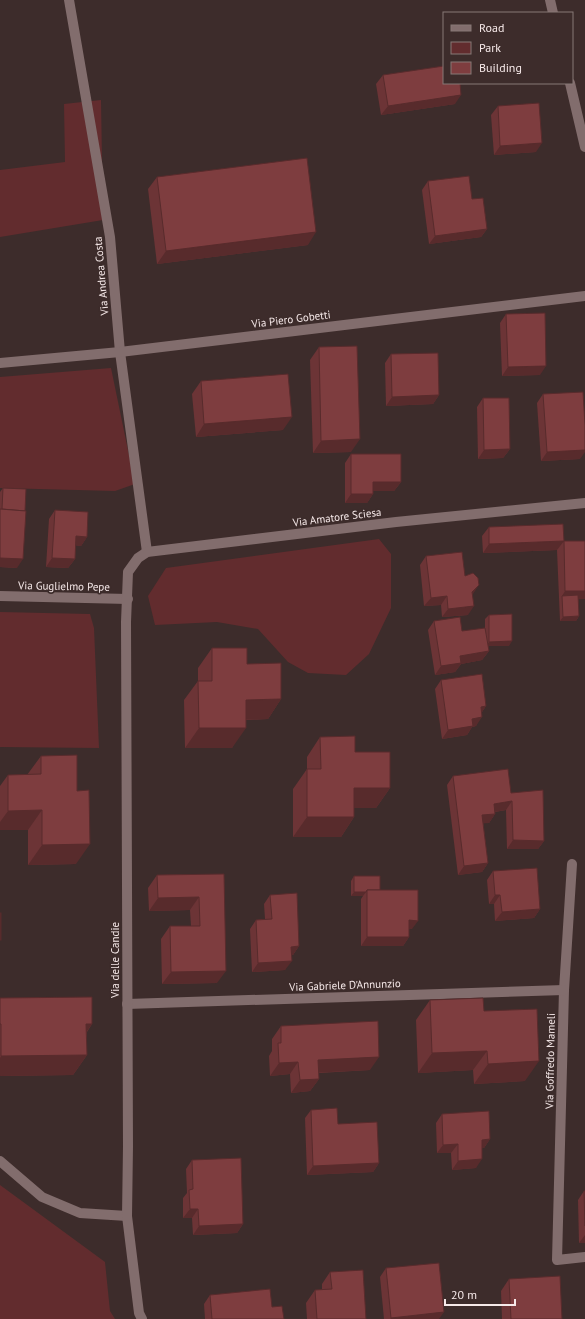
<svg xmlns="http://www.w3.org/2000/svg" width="585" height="1319" font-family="'PT Sans',sans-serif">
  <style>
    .green { fill: #622c2e }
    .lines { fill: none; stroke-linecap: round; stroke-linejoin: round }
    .minor { stroke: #826d6d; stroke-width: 10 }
    .wall { fill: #6c3436 }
    .shaded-wall { fill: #582b2c }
    .building { fill: #7e3d3f; stroke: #582b2c }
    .labels { text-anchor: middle; stroke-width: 3.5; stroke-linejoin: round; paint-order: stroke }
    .street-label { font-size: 11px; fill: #f6e9e9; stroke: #3d2c2b }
  </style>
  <rect width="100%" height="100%" fill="#3d2c2b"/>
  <!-- green -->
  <g class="green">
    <polygon points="101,100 103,220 0,237 0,170 65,162 64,104"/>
    <polygon points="111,368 135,484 115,491 0,488 0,377"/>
    <polygon points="379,539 391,554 391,608 369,654 346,675 308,673 288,662 258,629 217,622 155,625 148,596 166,568"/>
    <polygon points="0,612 90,614 94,628 99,748 0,747"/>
    <polygon points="0,1185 105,1262 110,1311 115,1319 0,1319"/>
  </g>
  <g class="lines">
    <!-- minor -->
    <g class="minor">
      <polyline points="69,0 110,237 120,352 147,552"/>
      <polyline points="550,0 553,13"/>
      <polyline points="570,83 585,147"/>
      <polyline points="0,363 120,352 585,296"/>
      <polyline points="0,596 128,599"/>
      <polyline points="572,864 564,990 557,1260 585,1257"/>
      <polyline points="127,1004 564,990"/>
      <polyline points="0,1161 42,1197 80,1213 127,1216"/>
      <polyline points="142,1319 139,1313 127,1216 128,1146 126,622 128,572 138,558 147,552 396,522 585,503"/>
    </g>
  </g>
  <!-- wall -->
  <g class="wall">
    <polygon points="383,75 455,104 381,115 376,84"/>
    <polygon points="498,106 536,152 494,155 491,115"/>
    <polygon points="157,177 308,245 157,264 148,189"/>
    <polygon points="428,181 472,199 487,229 481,237 429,244 422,190"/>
    <polygon points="506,314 540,375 502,376 500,323"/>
    <polygon points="319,347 351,452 313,453 310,360"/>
    <polygon points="391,354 439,395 433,404 386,406 385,363"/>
    <polygon points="201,381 283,430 196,437 192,394"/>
    <polygon points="543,394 580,459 541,461 537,403"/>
    <polygon points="483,398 510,449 503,458 478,459 477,407"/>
    <polygon points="351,454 401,482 394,491 373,491 373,494 367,503 345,503 345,463"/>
    <polygon points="3,488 17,568 0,567 0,492"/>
    <polygon points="55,510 87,537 81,546 75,545 75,559 68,568 46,567 49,519"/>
    <polygon points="489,527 564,541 585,541 585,599 578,599 579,616 576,621 560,621 557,550 483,553 482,536"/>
    <polygon points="426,556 465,576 468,615 442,617 441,605 424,606 420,565"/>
    <polygon points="489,615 509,646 488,646 489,651 482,660 461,664 455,672 435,675 428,630 434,621 462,631 485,629 485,619"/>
    <polygon points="212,648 247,664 281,699 268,719 246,720 232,748 185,748 184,700 198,681 198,668"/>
    <polygon points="441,680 486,706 482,712 476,726 472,727 467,735 442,739 435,689"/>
    <polygon points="320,737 355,752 390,788 376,808 354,808 354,817 341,837 293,837 293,789 307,769 307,757"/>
    <polygon points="41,756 76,864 28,865 28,830 0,830 0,786 8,775 27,775"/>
    <polygon points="453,776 511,793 544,841 538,849 507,849 506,810 495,812 495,814 489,823 483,823 488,863 482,872 458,875 447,785"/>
    <polygon points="493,871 540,909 534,918 495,921 494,904 489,904 487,880"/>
    <polygon points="224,874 217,983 162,984 161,939 170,926 191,926 190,910 149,911 148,888 157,875"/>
    <polygon points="354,876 380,890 412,929 409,929 409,937 403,946 361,946 361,899 363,896 351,896 351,881"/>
    <polygon points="270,895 299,946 293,955 291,955 285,970 252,972 250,929 256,920 265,919 264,904"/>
    <polygon points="0,998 92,1024 87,1032 87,1055 73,1075 0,1076"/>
    <polygon points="430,1000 484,1011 525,1081 474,1084 473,1070 418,1073 416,1020"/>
    <polygon points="281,1026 370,1070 319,1073 319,1079 310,1091 291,1093 290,1074 270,1076 269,1056 272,1051 272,1039"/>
    <polygon points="311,1110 338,1124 379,1163 373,1172 307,1175 305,1118"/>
    <polygon points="442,1114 490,1139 484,1148 482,1148 476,1168 452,1170 451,1153 437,1153 436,1123"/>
    <polygon points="192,1160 243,1224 237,1233 193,1235 192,1218 183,1218 183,1198 187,1193 186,1169"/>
    <polygon points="584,1191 585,1191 585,1243 579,1243 578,1200"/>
    <polygon points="386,1268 439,1319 384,1319 380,1277"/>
    <polygon points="330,1272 366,1319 307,1319 306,1303 315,1290 322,1290 322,1284"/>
    <polygon points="509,1279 562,1319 502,1319 501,1291"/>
    <polygon points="210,1295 272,1307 284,1319 205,1319 204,1304"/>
  </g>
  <!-- shaded-wall -->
  <g class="shaded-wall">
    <polygon points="461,95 455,104 381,115 388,106"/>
    <polygon points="542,143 536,152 494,155 500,146"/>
    <polygon points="487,229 481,237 429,244 435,236"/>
    <polygon points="316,232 308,245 157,264 166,251"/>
    <polygon points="546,366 540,375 502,376 508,367"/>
    <polygon points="439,395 433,404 386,406 392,397"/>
    <polygon points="292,417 283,430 196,437 204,424"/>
    <polygon points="360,439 351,452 313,453 321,441"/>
    <polygon points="510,449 503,458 478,459 484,450"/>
    <polygon points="585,450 585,452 580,459 541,461 547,452"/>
    <polygon points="373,482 401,482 394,491 367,491"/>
    <polygon points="351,494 373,494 367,503 345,503"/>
    <polygon points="76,536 87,537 81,546 70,545"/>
    <polygon points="564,541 557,550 483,553 489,544"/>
    <polygon points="0,558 23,559 17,568 0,567"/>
    <polygon points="52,558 75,559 68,568 46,567"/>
    <polygon points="479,585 473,594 466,601 472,592"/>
    <polygon points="565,591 585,591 585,599 563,600 562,596"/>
    <polygon points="447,596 441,605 424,606 431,598"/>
    <polygon points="474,606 468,615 442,617 448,609"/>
    <polygon points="579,616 576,621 560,621 563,617"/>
    <polygon points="512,641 509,646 486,646 489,642"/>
    <polygon points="489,651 482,660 461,664 455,672 435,675 441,666 460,656"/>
    <polygon points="281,699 268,719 232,720 246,700"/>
    <polygon points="486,706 480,715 481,707"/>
    <polygon points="482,717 476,726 472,727 467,735 442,739 448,730 472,719"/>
    <polygon points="199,728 246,728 232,748 185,748"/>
    <polygon points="354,788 390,788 376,808 340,808"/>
    <polygon points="512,801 506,810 487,813 494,804"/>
    <polygon points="42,810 28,830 0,830 0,822 8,811"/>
    <polygon points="495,814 489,823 476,824 482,815"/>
    <polygon points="307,817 354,817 341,837 293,837"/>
    <polygon points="513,840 544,841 538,849 507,849"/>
    <polygon points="90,844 76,864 28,865 42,845"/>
    <polygon points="488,863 482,872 458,875 464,866"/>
    <polygon points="354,892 366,892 363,896 351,896"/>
    <polygon points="495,895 500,895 494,904 489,904"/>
    <polygon points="199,897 190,910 149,911 158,898"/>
    <polygon points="540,909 534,918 495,921 502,912"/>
    <polygon points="409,920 418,921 412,929 403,929"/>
    <polygon points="367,937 409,937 403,946 361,946"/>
    <polygon points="299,946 293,955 285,956 291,947"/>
    <polygon points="292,961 285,970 252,972 258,963"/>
    <polygon points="226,971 217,983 162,984 171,972"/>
    <polygon points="86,1024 92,1024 78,1044"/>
    <polygon points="487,1051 473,1070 418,1073 432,1053"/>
    <polygon points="87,1055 73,1075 0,1076 0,1058 1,1056"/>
    <polygon points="379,1057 370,1070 309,1073 318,1060"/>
    <polygon points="539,1061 525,1081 474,1084 488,1064"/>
    <polygon points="298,1062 290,1074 270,1076 279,1063"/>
    <polygon points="319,1079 310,1091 291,1093 300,1080"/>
    <polygon points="490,1139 484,1148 476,1149 482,1140"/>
    <polygon points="458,1144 451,1153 437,1153 443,1145"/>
    <polygon points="482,1159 476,1168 452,1170 458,1161"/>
    <polygon points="379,1163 373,1172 307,1175 313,1166"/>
    <polygon points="190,1209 198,1209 192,1218 183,1218"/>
    <polygon points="243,1224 237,1233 193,1235 199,1226"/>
    <polygon points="585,1235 585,1243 579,1243"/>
    <polygon points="444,1312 439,1319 390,1319 391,1318"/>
  </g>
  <!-- building -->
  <g class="building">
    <polygon points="444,66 444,83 460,83 461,95 388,106 383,75"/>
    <polygon points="539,103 542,143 500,146 498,106"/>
    <polygon points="307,158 316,232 166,251 157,177"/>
    <polygon points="469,176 472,199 483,198 487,229 435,236 428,181"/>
    <polygon points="545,313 546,366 508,367 506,314"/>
    <polygon points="357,346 360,439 321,441 319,347"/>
    <polygon points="438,353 439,395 392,397 391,354"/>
    <polygon points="288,374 292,417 204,424 201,381"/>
    <polygon points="583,392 585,425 585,450 547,452 543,394"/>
    <polygon points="483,398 509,398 510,449 484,450"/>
    <polygon points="351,454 401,454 401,482 373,482 373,494 351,494"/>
    <polygon points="3,488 26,489 25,511 2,509"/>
    <polygon points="0,509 26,511 23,559 0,558"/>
    <polygon points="55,510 88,512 87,537 76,536 75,559 52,558"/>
    <polygon points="563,524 564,541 489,544 489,527"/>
    <polygon points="564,541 585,541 585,591 565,591"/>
    <polygon points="462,552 465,576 473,573 478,578 479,585 472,592 474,606 448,609 447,596 431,598 426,556"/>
    <polygon points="578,595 579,616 563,617 562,596"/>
    <polygon points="512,614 512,641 489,642 489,615"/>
    <polygon points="460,617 462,631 485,628 489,651 460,656 461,663 441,666 434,621"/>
    <polygon points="212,648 247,648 247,664 281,663 281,699 246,700 246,728 199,728 198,681 212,681"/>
    <polygon points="482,674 486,706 481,707 482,717 472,719 473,726 448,730 441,680"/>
    <polygon points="355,736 355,752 390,752 390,788 354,788 354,817 307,817 307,769 321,769 320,737"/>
    <polygon points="77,755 77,791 89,790 90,844 42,845 42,810 8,811 8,775 41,774 41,756"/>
    <polygon points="508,769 511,793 543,790 544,841 513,840 512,801 494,804 495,814 482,815 488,863 464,866 453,776"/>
    <polygon points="537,868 540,909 502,912 500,895 495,895 493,871"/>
    <polygon points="224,874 226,971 171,972 170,926 200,926 199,897 158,898 157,875"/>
    <polygon points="354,876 380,876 380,890 367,890 366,892 354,892"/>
    <polygon points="367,890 418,890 418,921 409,920 409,937 367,937"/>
    <polygon points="297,893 299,946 291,947 292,961 258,963 256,920 272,919 270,895"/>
    <rect x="0" y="913" width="1" height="27"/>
    <polygon points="92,997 92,1024 86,1024 87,1055 1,1056 1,1024 0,1024 0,998"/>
    <polygon points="483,998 484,1011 537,1009 539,1061 488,1064 487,1051 432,1053 430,1000"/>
    <polygon points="378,1021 379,1057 318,1060 319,1079 300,1080 298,1062 279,1063 278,1043 281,1043 281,1026"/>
    <polygon points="337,1108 338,1124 377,1122 379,1163 313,1166 311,1110"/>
    <polygon points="489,1111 490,1139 482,1140 482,1159 458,1161 458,1144 443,1145 442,1114"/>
    <polygon points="241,1158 243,1224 199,1226 198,1209 190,1209 189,1190 193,1189 192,1160"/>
    <polygon points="584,1191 585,1191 585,1226"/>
    <polygon points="439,1263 444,1312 391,1318 386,1268"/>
    <polygon points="363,1270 366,1319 317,1319 315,1290 332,1289 330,1272"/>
    <polygon points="560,1276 562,1319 511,1319 509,1279"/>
    <polygon points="270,1289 272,1307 282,1306 284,1319 212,1319 210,1295"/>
  </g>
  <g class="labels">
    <!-- street labels -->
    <g class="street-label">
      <text transform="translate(101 276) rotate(-95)" y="4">Via Andrea Costa</text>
      <text transform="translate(291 319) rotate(-7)" y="4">Via Piero Gobetti</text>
      <text transform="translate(337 517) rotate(-7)" y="4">Via Amatore Sciesa</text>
      <text transform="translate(64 586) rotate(1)" y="4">Via Guglielmo Pepe</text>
      <text transform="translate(115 960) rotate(-90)" y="4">Via delle Candie</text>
      <text transform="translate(345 985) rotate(-2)" y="4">Via Gabriele D'Annunzio</text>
      <text transform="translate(550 1061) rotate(-89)" y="4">Via Goffredo Mameli</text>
    </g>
  </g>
  <!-- legend -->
  <rect x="443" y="12" width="130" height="72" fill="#3d2c2b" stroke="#877877"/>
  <rect x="451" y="25" width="20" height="6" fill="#826d6d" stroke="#877877"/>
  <text x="479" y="32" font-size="12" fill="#f6e9e9">Road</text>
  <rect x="451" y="42" width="20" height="12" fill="#622c2e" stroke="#877877"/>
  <text x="479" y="52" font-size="12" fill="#f6e9e9">Park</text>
  <rect x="451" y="62" width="20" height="12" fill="#7e3d3f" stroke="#877877"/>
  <text x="479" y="72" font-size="12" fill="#f6e9e9">Building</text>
  <!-- scale -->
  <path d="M445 1299v6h70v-6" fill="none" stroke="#f6e9e9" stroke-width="2"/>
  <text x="451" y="1299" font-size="12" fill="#f6e9e9" stroke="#3d2c2b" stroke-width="3" paint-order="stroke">20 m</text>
</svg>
